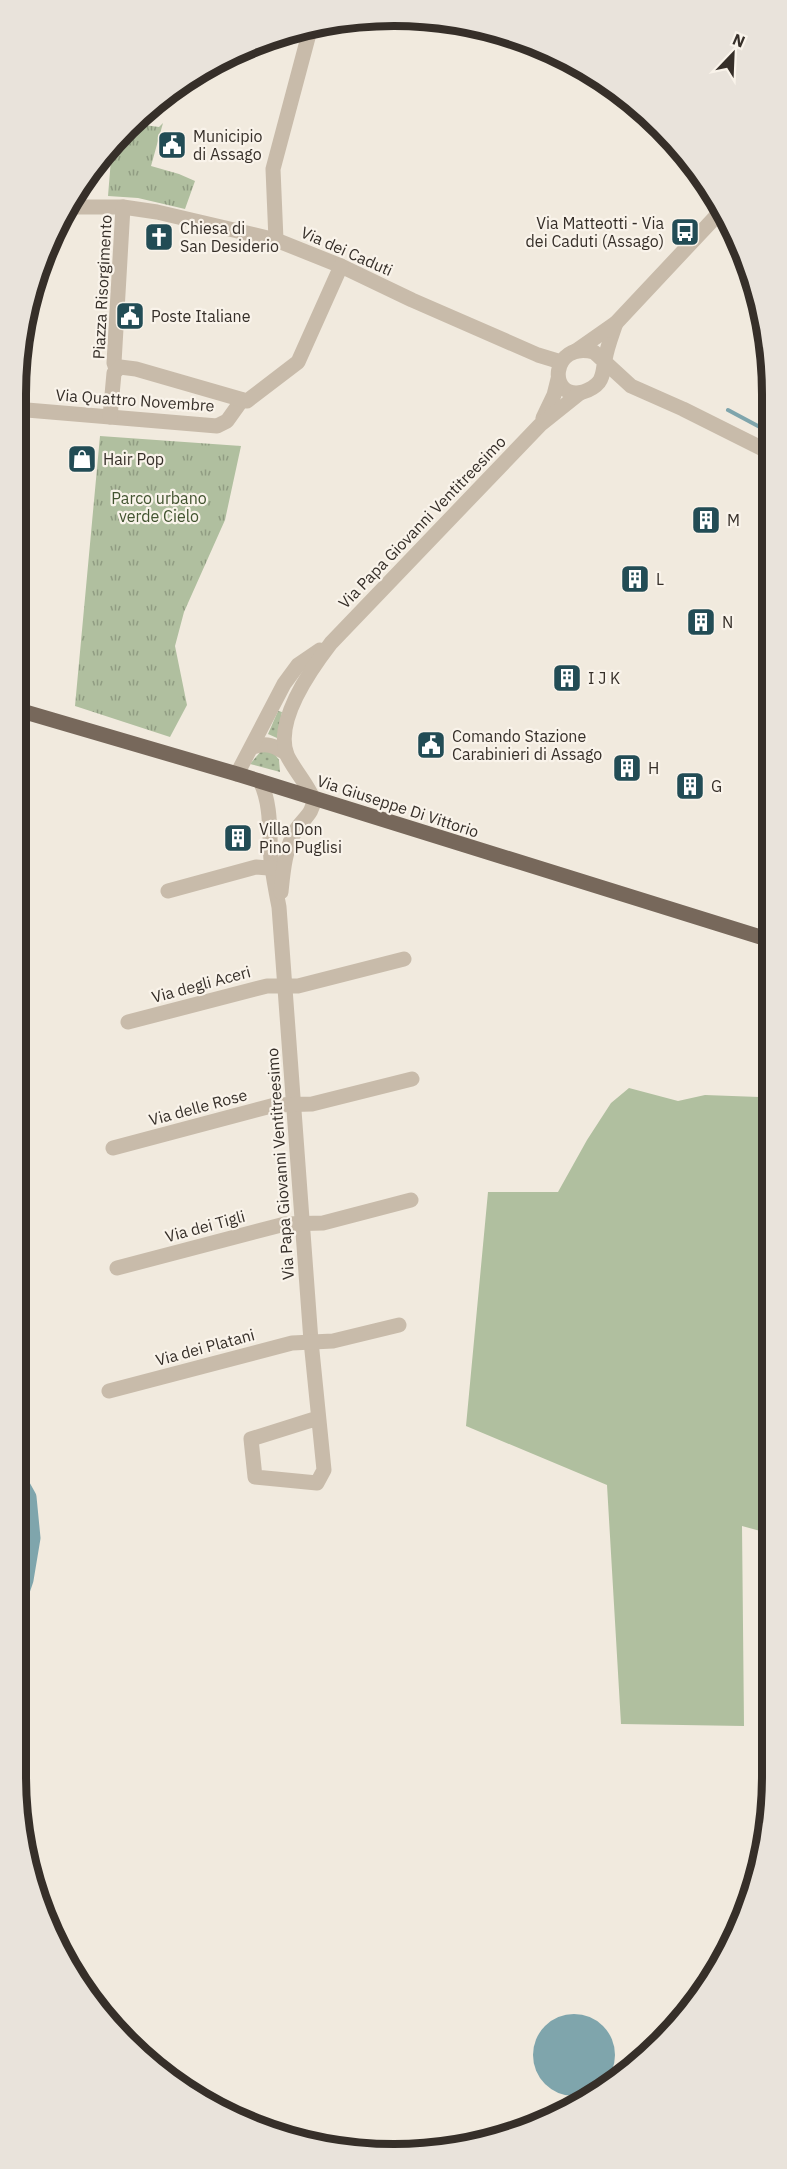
<svg xmlns="http://www.w3.org/2000/svg" width="787" height="2169" font-family="'IBM Plex Sans',sans-serif">
  <style>
    .grass { fill: url(#grass-dots) }
    .park { fill: url(#park-tufts) }
    .pitch { fill: #b0bf9f }
    .water { fill: #7fa5ac }
    .lines { fill: none; stroke-linecap: round; stroke-linejoin: round }
    .stream { stroke: #7fa5ac; stroke-width: 4 }
    .canal { stroke: #7fa5ac; stroke-width: 15 }
    .minor { stroke: #c8bbaa; stroke-width: 15 }
    .major { stroke: #77685b; stroke-width: 15 }
    .labels { text-anchor: middle; stroke-width: 4.5; stroke-linejoin: round; paint-order: stroke }
    .poi-label { font-size: 16px; fill: #362f29; stroke: #f9f3ea; text-anchor: start }
    .street-label { font-size: 16px; fill: #362f29; stroke: #f9f3ea }
    .park-label { font-size: 16px; fill: #41532f; stroke: #f9f3ea }
    .rim { fill: none; stroke: #362f29; stroke-width: 8 }
  </style>
  <defs>
    <pattern id="grass-dots" width="8" height="8" patternUnits="userSpaceOnUse" patternTransform="scale(1.5)"><rect width="8" height="8" fill="#b0bf9f"/><path d="M2 2h.1M6 6h.1" fill="none" stroke="#909c82" stroke-width="1.8" stroke-linecap="round"/></pattern>
    <pattern id="park-tufts" width="24" height="20" patternUnits="userSpaceOnUse" patternTransform="scale(1.5)"><rect width="24" height="20" fill="#b0bf9f"/><path d="M3 7l-1-3M5 7V3M7 7l1-3M15 17l-1-3M17 17v-4M19 17l1-3" fill="none" stroke="#909c82"/></pattern>
  </defs>
  <rect width="100%" height="100%" fill="#f1eade"/>
  <!-- grass -->
  <g class="grass">
    <polygon points="278,711 282,712 277,738 268,734"/>
    <polygon points="262,750 274,753 279,760 280,772 250,764"/>
    <polygon points="15,1500 23,1522 15,1563"/>
  </g>
  <!-- park -->
  <g class="park">
    <polygon points="163,123 151,166 179,174 195,181 185,209 138,198 108,196 112,147 137,124 159,127"/>
    <polygon points="100,436 241,446 225,520 184,612 175,646 187,705 170,737 75,706"/>
  </g>
  <!-- pitch -->
  <polygon class="pitch" points="629,1088 678,1101 705,1095 759,1097 770,1102 771,1534 742,1526 744,1726 621,1724 607,1485 466,1426 488,1192 558,1192 587,1140 611,1103"/>
  <!-- water -->
  <circle class="water" cx="574" cy="2055" r="41"/>
  <g class="lines">
    <!-- stream -->
    <polyline class="stream" points="728,410 769,432"/>
    <!-- canal -->
    <polyline class="canal" points="15,1472 29,1497 33,1538 26,1580 15,1612"/>
    <!-- minor -->
    <g class="minor">
      <polyline points="72,207 123,207 157,212 276,240 341,266 412,300 538,355 561,362"/>
      <polyline points="276,240 273,169 310,30"/>
      <path d="M 616,323 C 612,335 607,347 605,360 C 603,368 604,375 599,382 C 595,387 589,390 583,392 C 547,401 550,340 594,352 L 631,386 L 683,409 L 769,452"/>
      <polyline points="576,351 616,323 722,210"/>
      <polyline points="116,369 114,363 123,207"/>
      <polyline points="15,409 217,426 227,421 242,400"/>
      <polyline points="110,417 114,373 120,367 136,369 247,401 298,362 341,266"/>
      <polyline points="543,418 554,395 558,379"/>
      <path d="M 253,747 C 267,742 274,746 286,753"/>
      <polyline points="237,774 284,684 298,665 320,650"/>
      <path d="M 260,781 C 272,805 269,834 271,860 C 273,876 276,892 279,907 L 311,1341 L 324,1470 L 317,1483 L 255,1477 L 251,1439 L 318,1418"/>
      <polyline points="168,891 256,867 281,869"/>
      <path d="M 281,892 C 283,872 285,848 296,830 C 302,820 315,812 313,799 C 311,789 292,767 287,755 C 274,721 311,669 331,643 L 540,425 L 580,393"/>
      <polyline points="128,1022 267,986 298,986 404,959"/>
      <polyline points="113,1148 275,1105 312,1104 412,1079"/>
      <polyline points="117,1268 285,1224 323,1223 411,1200"/>
      <polyline points="109,1391 292,1343 333,1341 399,1325"/>
    </g>
    <!-- major -->
    <polyline class="major" points="15,709 237,774 770,940"/>
  </g>
  <!-- icons -->
  <defs>
    <g id="civic-square" transform="scale(1.5)"><rect x="-9" y="-9" width="18" height="18" rx="4" fill="#224c55" stroke="#f9f3ea"/><path d="M-.6-6.5H3V-4.5H.6V-3L4-1V1h2V6H-6V1h2V-1L-.6-3ZM-1.2 2.5V6h2.4V2.5Z" fill="#fff"/></g>
    <g id="bus-square" transform="scale(1.5)"><rect x="-9" y="-9" width="18" height="18" rx="4" fill="#224c55" stroke="#f9f3ea"/><path d="M-5-6H5V4H4V6H2V4H-2V6H-4V4H-5ZM-3.5-4V0h7V-4ZM-3.5 1.2v1.5H-2V1.2ZM2 1.2v1.5H3.5V1.2Z" fill="#fff"/></g>
    <g id="church-square" transform="scale(1.5)"><rect x="-9" y="-9" width="18" height="18" rx="4" fill="#224c55" stroke="#f9f3ea"/><path d="M-1.2-6h2.4v3.5h3.3v2.4h-3.3V6h-2.4V-.1h-3.3v-2.4h3.3Z" fill="#fff"/></g>
    <g id="shop-square" transform="scale(1.5)"><rect x="-9" y="-9" width="18" height="18" rx="4" fill="#224c55" stroke="#f9f3ea"/><path d="M-5-2.5h2.3a2.7 3.5 0 0 1 5.4 0H5L5.5 6h-11ZM-1.5-2.5h3a1.5 2.3 0 0 0-3 0Z" fill="#fff"/></g>
    <g id="building-square" transform="scale(1.5)"><rect x="-9" y="-9" width="18" height="18" rx="4" fill="#224c55" stroke="#f9f3ea"/><path d="M-4-6H4V6H1V3H-1V6H-4ZM-2.5-4.3h1.7v1.8h-1.7ZM.8-4.3h1.7v1.8H.8ZM-2.5-1h1.7V.8h-1.7ZM.8-1h1.7V.8H.8Z" fill="#fff"/></g>
  </defs>
  <g fill-rule="evenodd">
    <use href="#civic-square" x="172" y="145"/>
    <use href="#bus-square" x="685" y="232"/>
    <use href="#church-square" x="159" y="237"/>
    <use href="#civic-square" x="130" y="316"/>
    <use href="#shop-square" x="82" y="459"/>
    <use href="#building-square" x="706" y="520"/>
    <use href="#building-square" x="635" y="579"/>
    <use href="#building-square" x="701" y="622"/>
    <use href="#building-square" x="567" y="678"/>
    <use href="#civic-square" x="431" y="745"/>
    <use href="#building-square" x="627" y="768"/>
    <use href="#building-square" x="690" y="786"/>
    <use href="#building-square" x="238" y="838"/>
  </g>
  <g class="labels">
    <!-- poi labels -->
    <g class="poi-label">
      <text x="193" y="142">Municipio<tspan x="193" dy="18">di Assago</tspan></text>
      <text x="664" y="229" text-anchor="end">Via Matteotti - Via<tspan x="664" dy="18">dei Caduti (Assago)</tspan></text>
      <text x="180" y="234">Chiesa di<tspan x="180" dy="18">San Desiderio</tspan></text>
      <text x="151" y="322">Poste Italiane</text>
      <text x="103" y="465">Hair Pop</text>
      <text x="727" y="526">M</text>
      <text x="656" y="585">L</text>
      <text x="722" y="628">N</text>
      <text x="588" y="684">I J K</text>
      <text x="452" y="742">Comando Stazione<tspan x="452" dy="18">Carabinieri di Assago</tspan></text>
      <text x="648" y="774">H</text>
      <text x="711" y="792">G</text>
      <text x="259" y="835">Villa Don<tspan x="259" dy="18">Pino Puglisi</tspan></text>
    </g>
    <!-- street labels -->
    <g class="street-label">
      <text transform="translate(347 251) rotate(24)" y="6">Via dei Caduti</text>
      <text transform="translate(102 287) rotate(-87)" y="6">Piazza Risorgimento</text>
      <text transform="translate(135 400) rotate(4)" y="6">Via Quattro Novembre</text>
      <text transform="translate(422 522) rotate(-46)" y="6">Via Papa Giovanni Ventitreesimo</text>
      <text transform="translate(398 806) rotate(18)" y="6">Via Giuseppe Di Vittorio</text>
      <text transform="translate(201 984) rotate(-15)" y="6">Via degli Aceri</text>
      <text transform="translate(198 1107) rotate(-15)" y="6">Via delle Rose</text>
      <text transform="translate(280 1164) rotate(-94)" y="6">Via Papa Giovanni Ventitreesimo</text>
      <text transform="translate(205 1226) rotate(-15)" y="6">Via dei Tigli</text>
      <text transform="translate(205 1347) rotate(-15)" y="6">Via dei Platani</text>
    </g>
    <!-- park labels -->
    <g class="park-label">
      <text x="159" y="504">Parco urbano<tspan x="159" dy="18">verde Cielo</tspan></text>
    </g>
  </g>
  <!-- crop -->
  <path d="M0 0H787V2169H0ZM394 26H394A368 368 0 0 1 762 394V1776A368 368 0 0 1 394 2144H394A368 368 0 0 1 26 1776V394A368 368 0 0 1 394 26Z" fill="#e9e3db" fill-rule="evenodd"/>
  <path class="rim" d="M394 26H394A368 368 0 0 1 762 394V1776A368 368 0 0 1 394 2144H394A368 368 0 0 1 26 1776V394A368 368 0 0 1 394 26Z"/>
  <!-- north arrow -->
  <g transform="translate(733 54) rotate(23)" stroke="#f9f3ea" stroke-width="4.5" paint-order="stroke">
  <path d="M0-4.5L10 22L0 15L-10 22Z" fill="#362f29"/>
  <text y="-9" font-size="16" font-weight="bold" text-anchor="middle" fill="#362f29">N</text>
  </g>
</svg>
